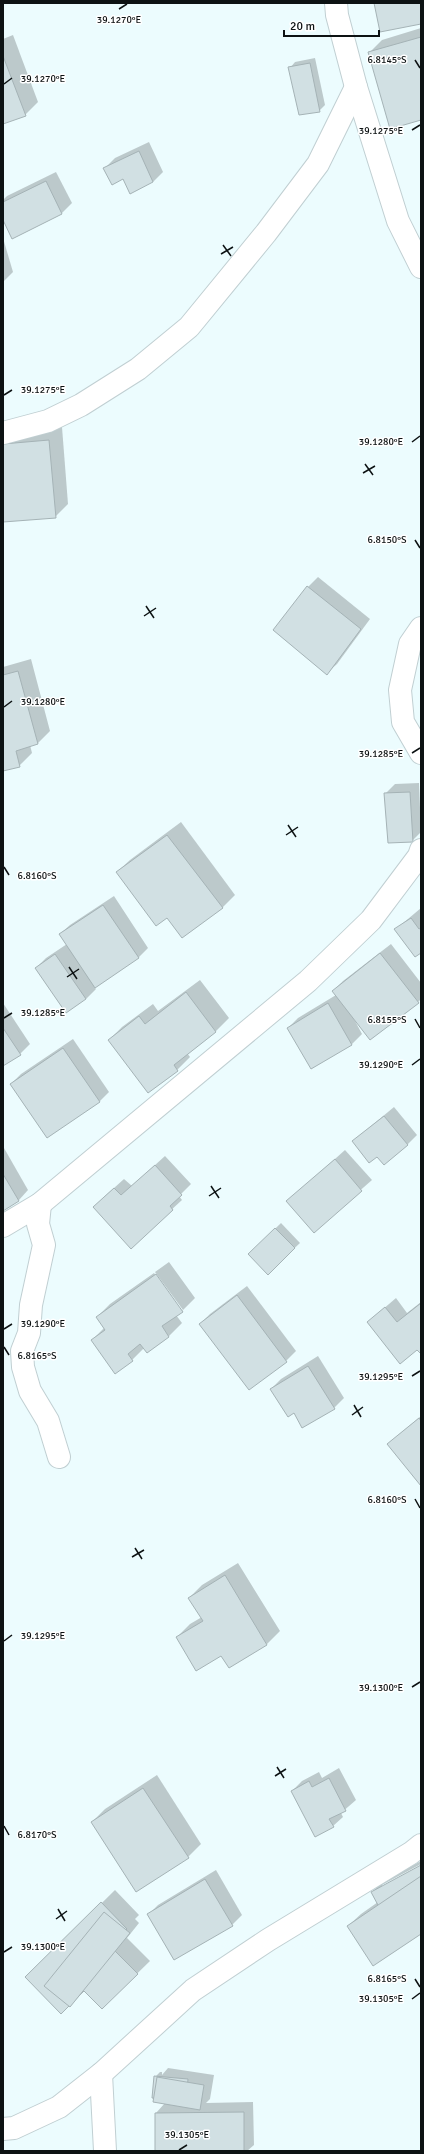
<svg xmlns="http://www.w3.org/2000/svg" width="424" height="2154" font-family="Signika,sans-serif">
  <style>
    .shadow { fill: #0003 }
    .building { fill: #d1e0e3; stroke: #a5b3b6 }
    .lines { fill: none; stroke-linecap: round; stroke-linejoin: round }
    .minor-casing { stroke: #c0cfd2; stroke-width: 24 }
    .minor { stroke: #fff; stroke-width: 22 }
    .ticks { fill: none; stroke: #0d1213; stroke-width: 1.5 }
    .ticks-label { font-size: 10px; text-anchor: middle; fill: #0d1213; stroke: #fff; stroke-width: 3; stroke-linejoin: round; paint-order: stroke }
  </style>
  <rect width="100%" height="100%" fill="#ecfcfe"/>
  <!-- shadow -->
  <g class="shadow">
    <polygon points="421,28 421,119 369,53 382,40"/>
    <polygon points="13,35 38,102 25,115 3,123 3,39"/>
    <polygon points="315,58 325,105 319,111 290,68 295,62"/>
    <polygon points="149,142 163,172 153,182 123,178 105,168 115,158"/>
    <polygon points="56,172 72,203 62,213 13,238 3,218 3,200 7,196"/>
    <polygon points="3,238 13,272 3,282"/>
    <polygon points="62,427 68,504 55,517 3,521 3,432"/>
    <polygon points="318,577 370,619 337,664 327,673 308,587"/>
    <polygon points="31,659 50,731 37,744 30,745 32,753 19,766 3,770 3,667"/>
    <polygon points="419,783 421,832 412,841 385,794 395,784"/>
    <polygon points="181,822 235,895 222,908 167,916 117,872 130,860"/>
    <polygon points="114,896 148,948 138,958 94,987 96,989 86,999 36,968 46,958 67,944 60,934 70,925"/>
    <polygon points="421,908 421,952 396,929"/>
    <polygon points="391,944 421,983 421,999 418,1002 354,1019 362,1034 352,1044 312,1068 288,1028 298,1018 336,995 333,991 343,981"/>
    <polygon points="200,980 229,1018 216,1031 187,1053 190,1057 177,1070 148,1092 109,1040 122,1027 153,1004 158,1011"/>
    <polygon points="3,1003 30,1044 20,1054 3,1065"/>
    <polygon points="73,1039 109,1092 99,1102 11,1084 21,1074"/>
    <polygon points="394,1107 417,1135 407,1145 377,1155 353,1141"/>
    <polygon points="4,1148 28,1190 19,1200 3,1209"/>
    <polygon points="345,1150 372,1180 314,1231 288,1201"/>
    <polygon points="165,1156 191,1184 179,1196 182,1200 131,1247 104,1197 124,1179 132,1186"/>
    <polygon points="281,1223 300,1243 268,1273 249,1254"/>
    <polygon points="169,1262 195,1298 182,1311 176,1315 182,1323 169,1336 147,1352 144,1348 132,1360 92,1340 104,1328 97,1317 110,1304 154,1273 180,1310 183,1310 155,1272"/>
    <polygon points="247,1286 296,1351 286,1361 200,1324 210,1314"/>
    <polygon points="396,1298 407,1313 421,1302 421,1353 417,1348 368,1322"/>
    <polygon points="318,1356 344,1398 334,1408 294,1412 271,1389 281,1379"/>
    <polygon points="421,1416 421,1484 388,1444"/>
    <polygon points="238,1563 280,1631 267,1644 229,1667 221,1655 177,1637 190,1624 202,1617 189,1598 202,1585"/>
    <polygon points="339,1768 356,1800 341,1813 343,1817 333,1826 292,1791 302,1781 319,1772 322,1778"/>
    <polygon points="157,1775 201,1844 188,1857 92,1822 105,1809"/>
    <polygon points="421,1861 421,1864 382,1885 382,1887 421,1866 421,1932 348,1926 361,1914 378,1902 372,1892 382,1882"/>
    <polygon points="216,1870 242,1915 232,1925 174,1959 148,1915 158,1905"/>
    <polygon points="115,1890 139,1915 135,1919 139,1923 127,1938 150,1961 102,2008 85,1990 70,2006 27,1977"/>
    <polygon points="168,2068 214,2075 210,2099 206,2103 253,2102 254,2145 247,2151 156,2151 156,2113 165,2103 155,2077 160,2072 162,2072 162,2075"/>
  </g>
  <!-- building -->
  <g class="building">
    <polygon points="374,3 421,3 421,24 380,32"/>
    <polygon points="421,37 421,120 390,129 368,52"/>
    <polygon points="3,56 26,116 3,124"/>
    <polygon points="310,63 320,112 299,115 288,67"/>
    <polygon points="139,151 153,182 130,194 123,179 112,185 103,168"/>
    <polygon points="46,181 62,214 12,239 3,220 3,202"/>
    <polygon points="49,440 56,518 3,522 3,444"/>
    <polygon points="307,586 361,629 327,675 273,630"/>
    <polygon points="18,671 38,744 16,751 20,767 3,771 3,675"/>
    <polygon points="410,792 413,842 388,843 384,793"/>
    <polygon points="167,835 223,908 182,938 167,918 156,926 116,872"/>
    <polygon points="103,905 139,958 95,988 59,934"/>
    <polygon points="411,918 419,929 421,928 421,953 415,957 394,929"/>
    <polygon points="380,953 419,1003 370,1040 332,991"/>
    <polygon points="55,954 86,999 66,1013 35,968"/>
    <polygon points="186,992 216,1032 174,1065 178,1071 148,1093 108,1040 139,1016 145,1024"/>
    <polygon points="328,1003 352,1045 311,1069 287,1028"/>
    <polygon points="3,1028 21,1055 3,1066"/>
    <polygon points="63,1048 100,1102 47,1138 10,1084"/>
    <polygon points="384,1116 408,1145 384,1165 377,1157 369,1163 352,1141"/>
    <polygon points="335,1159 362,1191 314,1233 286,1201"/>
    <polygon points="155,1165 182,1195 170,1206 173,1210 131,1249 93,1207 114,1188 121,1195"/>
    <polygon points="3,1174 19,1201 3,1211"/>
    <polygon points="275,1228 295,1248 268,1275 248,1254"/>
    <polygon points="156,1274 183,1312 162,1326 169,1337 147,1353 140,1344 128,1354 133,1361 115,1374 91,1340 105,1330 96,1317"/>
    <polygon points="237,1295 287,1362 249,1390 199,1324"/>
    <polygon points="421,1303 421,1354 417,1350 400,1364 367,1322 385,1307 397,1322"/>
    <polygon points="308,1366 335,1409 302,1428 294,1413 288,1417 270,1389"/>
    <polygon points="419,1418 421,1421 421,1486 387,1444"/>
    <polygon points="225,1575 267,1645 229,1668 221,1656 196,1671 176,1637 203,1621 188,1598"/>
    <polygon points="329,1778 346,1811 329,1819 334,1827 315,1837 291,1791 309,1781 312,1787"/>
    <polygon points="143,1788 189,1858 136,1892 91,1822"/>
    <polygon points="421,1865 421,1921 394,1935 371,1892"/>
    <polygon points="421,1876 421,1934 373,1966 347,1926"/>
    <polygon points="205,1879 233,1926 174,1960 147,1914"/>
    <polygon points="101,1902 127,1929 110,1946 138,1974 102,2009 84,1991 61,2014 25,1977"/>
    <polygon points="104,1912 130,1933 70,2007 44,1986"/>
    <polygon points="154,2076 188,2079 186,2101 152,2098"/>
    <polygon points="157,2077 204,2085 200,2110 153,2102"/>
    <polygon points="244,2112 244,2151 155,2151 155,2113"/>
  </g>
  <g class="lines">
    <!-- minor casing -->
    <g class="minor-casing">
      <g id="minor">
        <polyline points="336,3 337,15 356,87 398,221 421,267"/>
        <polyline points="3,433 48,421 81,405 138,369 189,327 266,233 318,164 356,87"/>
        <polyline points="421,628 410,644 400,690 403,722 421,753"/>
        <polyline points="40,1204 38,1224 44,1245 31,1305 29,1333 22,1351 23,1367 30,1391 48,1421 59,1457"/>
        <polyline points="3,1226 40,1204 308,981 371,920 419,856 421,850"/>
        <polyline points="101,2074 105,2151"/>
        <polyline points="3,2129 14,2128 59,2107 101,2074 193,1990 268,1940 411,1853 421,1845"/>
      </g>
    </g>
    <!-- minor -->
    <use href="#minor" class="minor"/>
  </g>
  <!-- ticks -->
  <path class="ticks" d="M 119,9 L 127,4M 415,60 L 420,68M 4,84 L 12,78M 412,130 L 420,125M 223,245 L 231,256M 221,254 L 233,247M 4,395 L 12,390M 412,442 L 420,436M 365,464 L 373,475M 363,473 L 375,466M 415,540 L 420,548M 146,606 L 154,618M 144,616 L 156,608M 4,707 L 12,701M 412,753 L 420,748M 288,825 L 296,837M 286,835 L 298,827M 4,867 L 9,875M 69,967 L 77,979M 67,977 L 79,969M 4,1018 L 12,1013M 415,1019 L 420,1028M 412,1065 L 420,1059M 211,1186 L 219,1198M 209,1196 L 221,1188M 4,1329 L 12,1324M 4,1347 L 9,1355M 412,1376 L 420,1371M 354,1405 L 361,1417M 352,1415 L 363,1407M 415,1499 L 420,1508M 135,1548 L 142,1559M 132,1557 L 144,1550M 4,1641 L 12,1635M 412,1687 L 420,1682M 277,1767 L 284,1778M 275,1776 L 286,1769M 4,1826 L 9,1835M 58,1909 L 65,1921M 56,1919 L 67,1911M 4,1952 L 12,1947M 415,1979 L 420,1987M 412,1999 L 420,1993M 179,2150 L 187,2145"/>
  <g class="ticks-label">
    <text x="119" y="23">39.1270°E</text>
    <text x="387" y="63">6.8145°S</text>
    <text x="43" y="82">39.1270°E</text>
    <text x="381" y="134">39.1275°E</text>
    <text x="43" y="393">39.1275°E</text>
    <text x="381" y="445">39.1280°E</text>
    <text x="387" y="543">6.8150°S</text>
    <text x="43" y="705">39.1280°E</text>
    <text x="381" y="757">39.1285°E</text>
    <text x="37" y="879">6.8160°S</text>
    <text x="43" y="1016">39.1285°E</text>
    <text x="387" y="1023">6.8155°S</text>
    <text x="381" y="1068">39.1290°E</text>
    <text x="43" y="1327">39.1290°E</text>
    <text x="37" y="1359">6.8165°S</text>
    <text x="381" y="1380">39.1295°E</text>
    <text x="387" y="1503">6.8160°S</text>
    <text x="43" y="1639">39.1295°E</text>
    <text x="381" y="1691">39.1300°E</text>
    <text x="37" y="1838">6.8170°S</text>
    <text x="43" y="1950">39.1300°E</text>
    <text x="387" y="1982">6.8165°S</text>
    <text x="381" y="2002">39.1305°E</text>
    <text x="187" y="2138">39.1305°E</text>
  </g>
  <!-- border -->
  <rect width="424" height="2154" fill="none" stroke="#0d1213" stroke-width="8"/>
  <!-- scale -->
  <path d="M284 30v6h95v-6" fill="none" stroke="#0d1213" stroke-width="2"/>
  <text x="290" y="30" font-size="12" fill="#0d1213" stroke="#ffffff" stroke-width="3" paint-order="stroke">20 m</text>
</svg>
